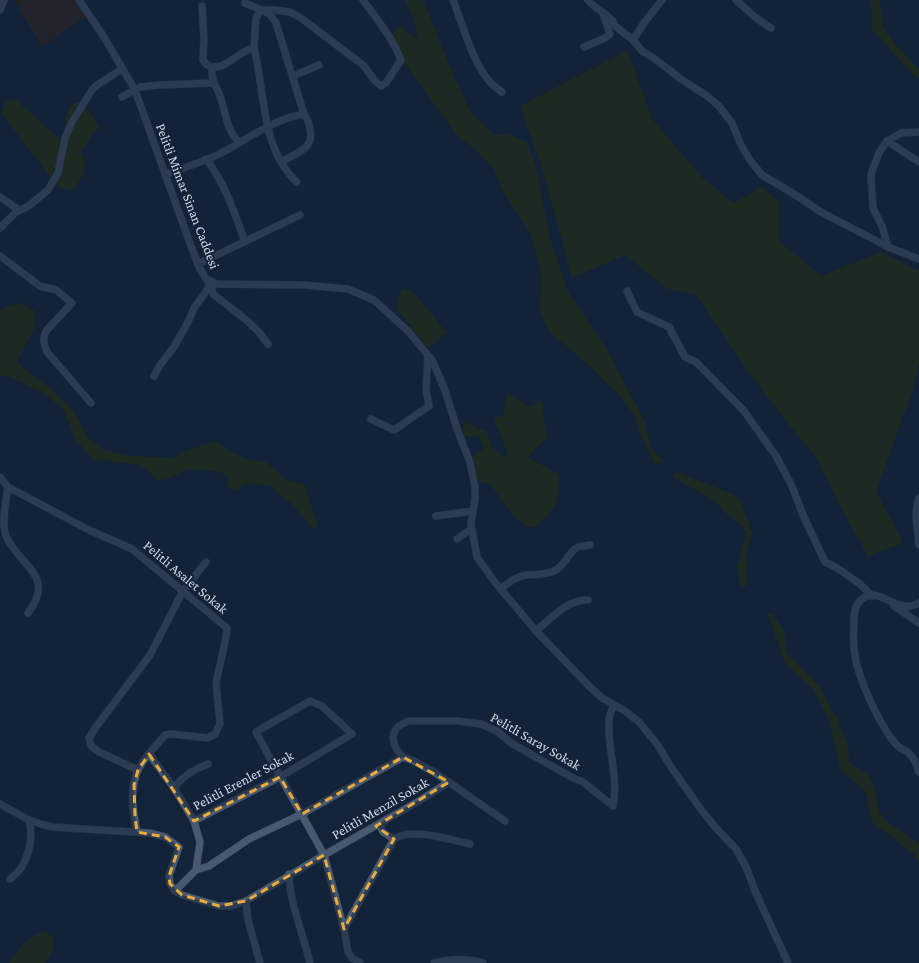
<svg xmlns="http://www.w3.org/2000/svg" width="919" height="963" font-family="'Crimson Pro',serif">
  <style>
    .education { fill: #36261b }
    .green { fill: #293405 }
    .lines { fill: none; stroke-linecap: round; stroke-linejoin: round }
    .minor-casing { stroke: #323c4f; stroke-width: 8 }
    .minor { stroke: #475971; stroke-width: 7 }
    .marked { fill: none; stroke: #ebaa39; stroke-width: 3; stroke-dasharray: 8 5; stroke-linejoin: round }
    .labels { text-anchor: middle; stroke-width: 4; stroke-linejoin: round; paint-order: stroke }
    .street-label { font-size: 14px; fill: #cfd9e7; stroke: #132338 }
  </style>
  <rect width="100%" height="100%" fill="#132338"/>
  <!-- education -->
  <polygon class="education" points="14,0 74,0 85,17 42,47"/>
  <!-- green -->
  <g class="green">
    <polygon points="405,0 423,0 453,75 471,113 494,135 508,134 527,142 536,166 551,242 569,293 607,350 645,422 651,448 666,463 655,464 641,436 635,416 616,392 581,358 550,332 540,313 541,270 529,231 504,193 494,169 471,146 455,133 402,59 392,36 400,25 411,36 418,37 412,15"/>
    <polygon points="870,0 880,0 883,28 896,45 919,70 919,78 915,77 871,28 872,12"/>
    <polygon points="627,51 653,120 701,177 734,203 762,187 779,201 779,241 821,276 881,252 919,271 919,363 912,392 876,491 903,543 868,556 841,508 816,457 787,422 748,371 696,294 668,289 625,255 572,278 543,171 520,106"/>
    <path d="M 15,99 L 63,142 C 66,129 63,100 83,102 L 99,128 L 92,135 L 81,152 C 89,169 84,174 74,189 L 63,189 L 58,186 L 1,113 L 4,103 Z"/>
    <polygon points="402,289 412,291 447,333 428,348 397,309 398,298"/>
    <path d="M 19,303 L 34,310 L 35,327 L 25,346 L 17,362 L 31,374 L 52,389 L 74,411 L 88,438 L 104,450 L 128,456 L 174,458 L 188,450 L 215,441 L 232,453 L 249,460 L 265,461 L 286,480 L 304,484 C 311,498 310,510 318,523 L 314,529 L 292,504 L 269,485 L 244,484 L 237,490 L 228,487 L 228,476 L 217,471 L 186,469 L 172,477 L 159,481 L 141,465 L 93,459 L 75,439 L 64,411 L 46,394 L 10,377 L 0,375 L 0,311 L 3,308 Z"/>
    <path d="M 507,394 L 531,407 L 541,399 L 547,437 L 528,457 L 559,475 C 559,506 556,505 536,527 L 527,527 L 513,515 L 490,484 L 478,481 L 473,456 L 484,448 L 479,437 L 464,436 L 462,421 L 487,432 L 493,448 L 504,457 L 507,455 L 504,443 L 494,419 L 504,414 Z"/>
    <polygon points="676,472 726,491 739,498 752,532 747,553 746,572 748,581 746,586 740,586 737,566 746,533 742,525 724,512 718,504 710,498 676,479 674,476"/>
    <polygon points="772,613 784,631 787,653 819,686 838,720 848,745 849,762 868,775 875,788 879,811 886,821 919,843 919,863 913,853 873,823 865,791 841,771 829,720 813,689 785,664 768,614"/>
    <path d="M 44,931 L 53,937 L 54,948 L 45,963 L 9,963 C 19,949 28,937 44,931 Z"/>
  </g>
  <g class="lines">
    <!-- minor casing -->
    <g class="minor-casing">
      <g id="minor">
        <polyline points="79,0 104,37 135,90 187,235 199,267 206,279 217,284 305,285 348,289 374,300 409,332 432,360 445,390 457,429 470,462 475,487 475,499 471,524 477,557 494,581 536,631 591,688 602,698 625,711 639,722 657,744 671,767 702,811 715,827 736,849 747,869 755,891 788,963"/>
        <path d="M 453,0 C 463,25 472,62 490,82 C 493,86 498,89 502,92"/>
        <polyline points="588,0 594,6 605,14 613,21 615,26 633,40 642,51 655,59 681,79 707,96 718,105 732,123 741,145 750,160 762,175 794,194 821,212 888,247"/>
        <polyline points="736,0 756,18 771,28"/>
        <path d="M 245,3 L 261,10 L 275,10 L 290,12 L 301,18 L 363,65 L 376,82 L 381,86 L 386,83 L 401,60 C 394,40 376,18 363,0"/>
        <path d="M 202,6 L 204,39 L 203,60 L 207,65 C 224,74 238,50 254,48 C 265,91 261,150 297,182"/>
        <polyline points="0,10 4,0"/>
        <polyline points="633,40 644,23 662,0"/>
        <polyline points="584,47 605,38 610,34 603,14"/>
        <path d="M 212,67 C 211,83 217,85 221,99 C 226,114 227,131 239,142"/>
        <polyline points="293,76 319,65"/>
        <polyline points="122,97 140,87 160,85 213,83"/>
        <polyline points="919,132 901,133 887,141 879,153 871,174 873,208 882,226 888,247 919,259"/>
        <polyline points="887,141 919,162"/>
        <path d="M 206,159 C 225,183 235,214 245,242"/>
        <path d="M 281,162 C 296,153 315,149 310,129 C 309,123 308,119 304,114"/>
        <path d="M 165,175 C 184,167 205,162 223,152 C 249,138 274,119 304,114 L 276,23 L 270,14 L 261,10 L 256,18 L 254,48"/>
        <polyline points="0,197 19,210"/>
        <polyline points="0,228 15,213 30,205 48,190 58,173 65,138 72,122 92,90 97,85 122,69"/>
        <path d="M 0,256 L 40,286 L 56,290 L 72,303 L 46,331 C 42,339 44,344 47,352 L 91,403"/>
        <polyline points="198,264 300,215"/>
        <polyline points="211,281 213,294 245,319 258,331 268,344"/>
        <polyline points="627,291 637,312 669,327 685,357 696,362 744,411 776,456 792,486 803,515 825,562 837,568 860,584 872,596"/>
        <polyline points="154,376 160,365 174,347 188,322 194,308 205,293 211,281"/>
        <polyline points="371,419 394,430 429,406 426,390 428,356"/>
        <path d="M 0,477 L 8,487 L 87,529 L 132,549 L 227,628 L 226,637 L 216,683 L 220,724 L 215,734 L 208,738 L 171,734 L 165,735 C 156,746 144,757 138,770 C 129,789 133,812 137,832"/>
        <path d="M 8,487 C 6,500 1,524 6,536 C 18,565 57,575 28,613"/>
        <path d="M 919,498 C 913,512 918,530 919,545"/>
        <polyline points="436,516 473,511"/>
        <polyline points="457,539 471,529"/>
        <path d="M 500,589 C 508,583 517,576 527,575 C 537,574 546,575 554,571 C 565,566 570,550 578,547 C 582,546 586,546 590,545"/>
        <path d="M 919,603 C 898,616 880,585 862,599 C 853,606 854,617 854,627 C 853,642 854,658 859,672 C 865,691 878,719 889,735 C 892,739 895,744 899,747 C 902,750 906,750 909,753 C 914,758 917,765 919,772"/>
        <polyline points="894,606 919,623"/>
        <path d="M 536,631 C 550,619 568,599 588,600"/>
        <path d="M 149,754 L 174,788 L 194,821 L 280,777 L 352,734 L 322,706 L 310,701 L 256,732 C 278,774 302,814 324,855 L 419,801 L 449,782"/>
        <path d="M 403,757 C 390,744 388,728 409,721 L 457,721 L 481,724 L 497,731 L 511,743 L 573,778 L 583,782 L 613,806 C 619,779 607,747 609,720 C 609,715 612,710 614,705"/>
        <polyline points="403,757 412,760 434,772 505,821"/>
        <polyline points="138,770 99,752 91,746 89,738 96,727 150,655 183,591 206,562"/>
        <path d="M 174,788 C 184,775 193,770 208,764"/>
        <polyline points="0,804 29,820 41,824 52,827 149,833 165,837 179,847 169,876 170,884 175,891 182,895 219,906 231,906 246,901 324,855 344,929 348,952 352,958 360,963"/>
        <polyline points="194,821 200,842 196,870"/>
        <path d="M 379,824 L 383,832 L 394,839 C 411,827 451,840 470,844"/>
        <path d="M 289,874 C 290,905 303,933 310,963"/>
        <path d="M 10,879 C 28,867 34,840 29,820"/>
        <polyline points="175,891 196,870 209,866 249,839 302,814 403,757"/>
        <polyline points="246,901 248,920 260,963"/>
        <polyline points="344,929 394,839"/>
        <path d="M 434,963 C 450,959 467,958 483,963"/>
      </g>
    </g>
    <!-- minor -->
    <use href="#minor" class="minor"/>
  </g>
  <!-- marked area -->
  <path d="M0 0H919V963H0ZM 149,754 L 194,821 L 280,777 L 302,814 L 403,757 L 449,782 L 376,826 L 394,839 L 344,929 L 324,855 L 246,901 L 219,906 L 182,895 L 170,884 L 169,876 L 179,847 L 165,837 L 137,832 L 135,817 L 134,785 L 138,770 Z" fill="#132338" fill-opacity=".55" fill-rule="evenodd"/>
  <path class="marked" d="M 149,754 L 194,821 L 280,777 L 302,814 L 403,757 L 449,782 L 376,826 L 394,839 L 344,929 L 324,855 L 246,901 L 219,906 L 182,895 L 170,884 L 169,876 L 179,847 L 165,837 L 137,832 L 135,817 L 134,785 L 138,770 Z"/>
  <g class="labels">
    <!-- street labels -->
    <g class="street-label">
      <text transform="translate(188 196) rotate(69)" y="5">Pelitli Mimar Sinan Caddesi</text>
      <text transform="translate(186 577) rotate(40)" y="5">Pelitli Asalet Sokak</text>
      <text transform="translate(536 741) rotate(30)" y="5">Pelitli Saray Sokak</text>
      <text transform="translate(243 780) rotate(-28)" y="5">Pelitli Erenler Sokak</text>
      <text transform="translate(380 808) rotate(-30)" y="5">Pelitli Menzil Sokak</text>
    </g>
  </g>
</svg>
